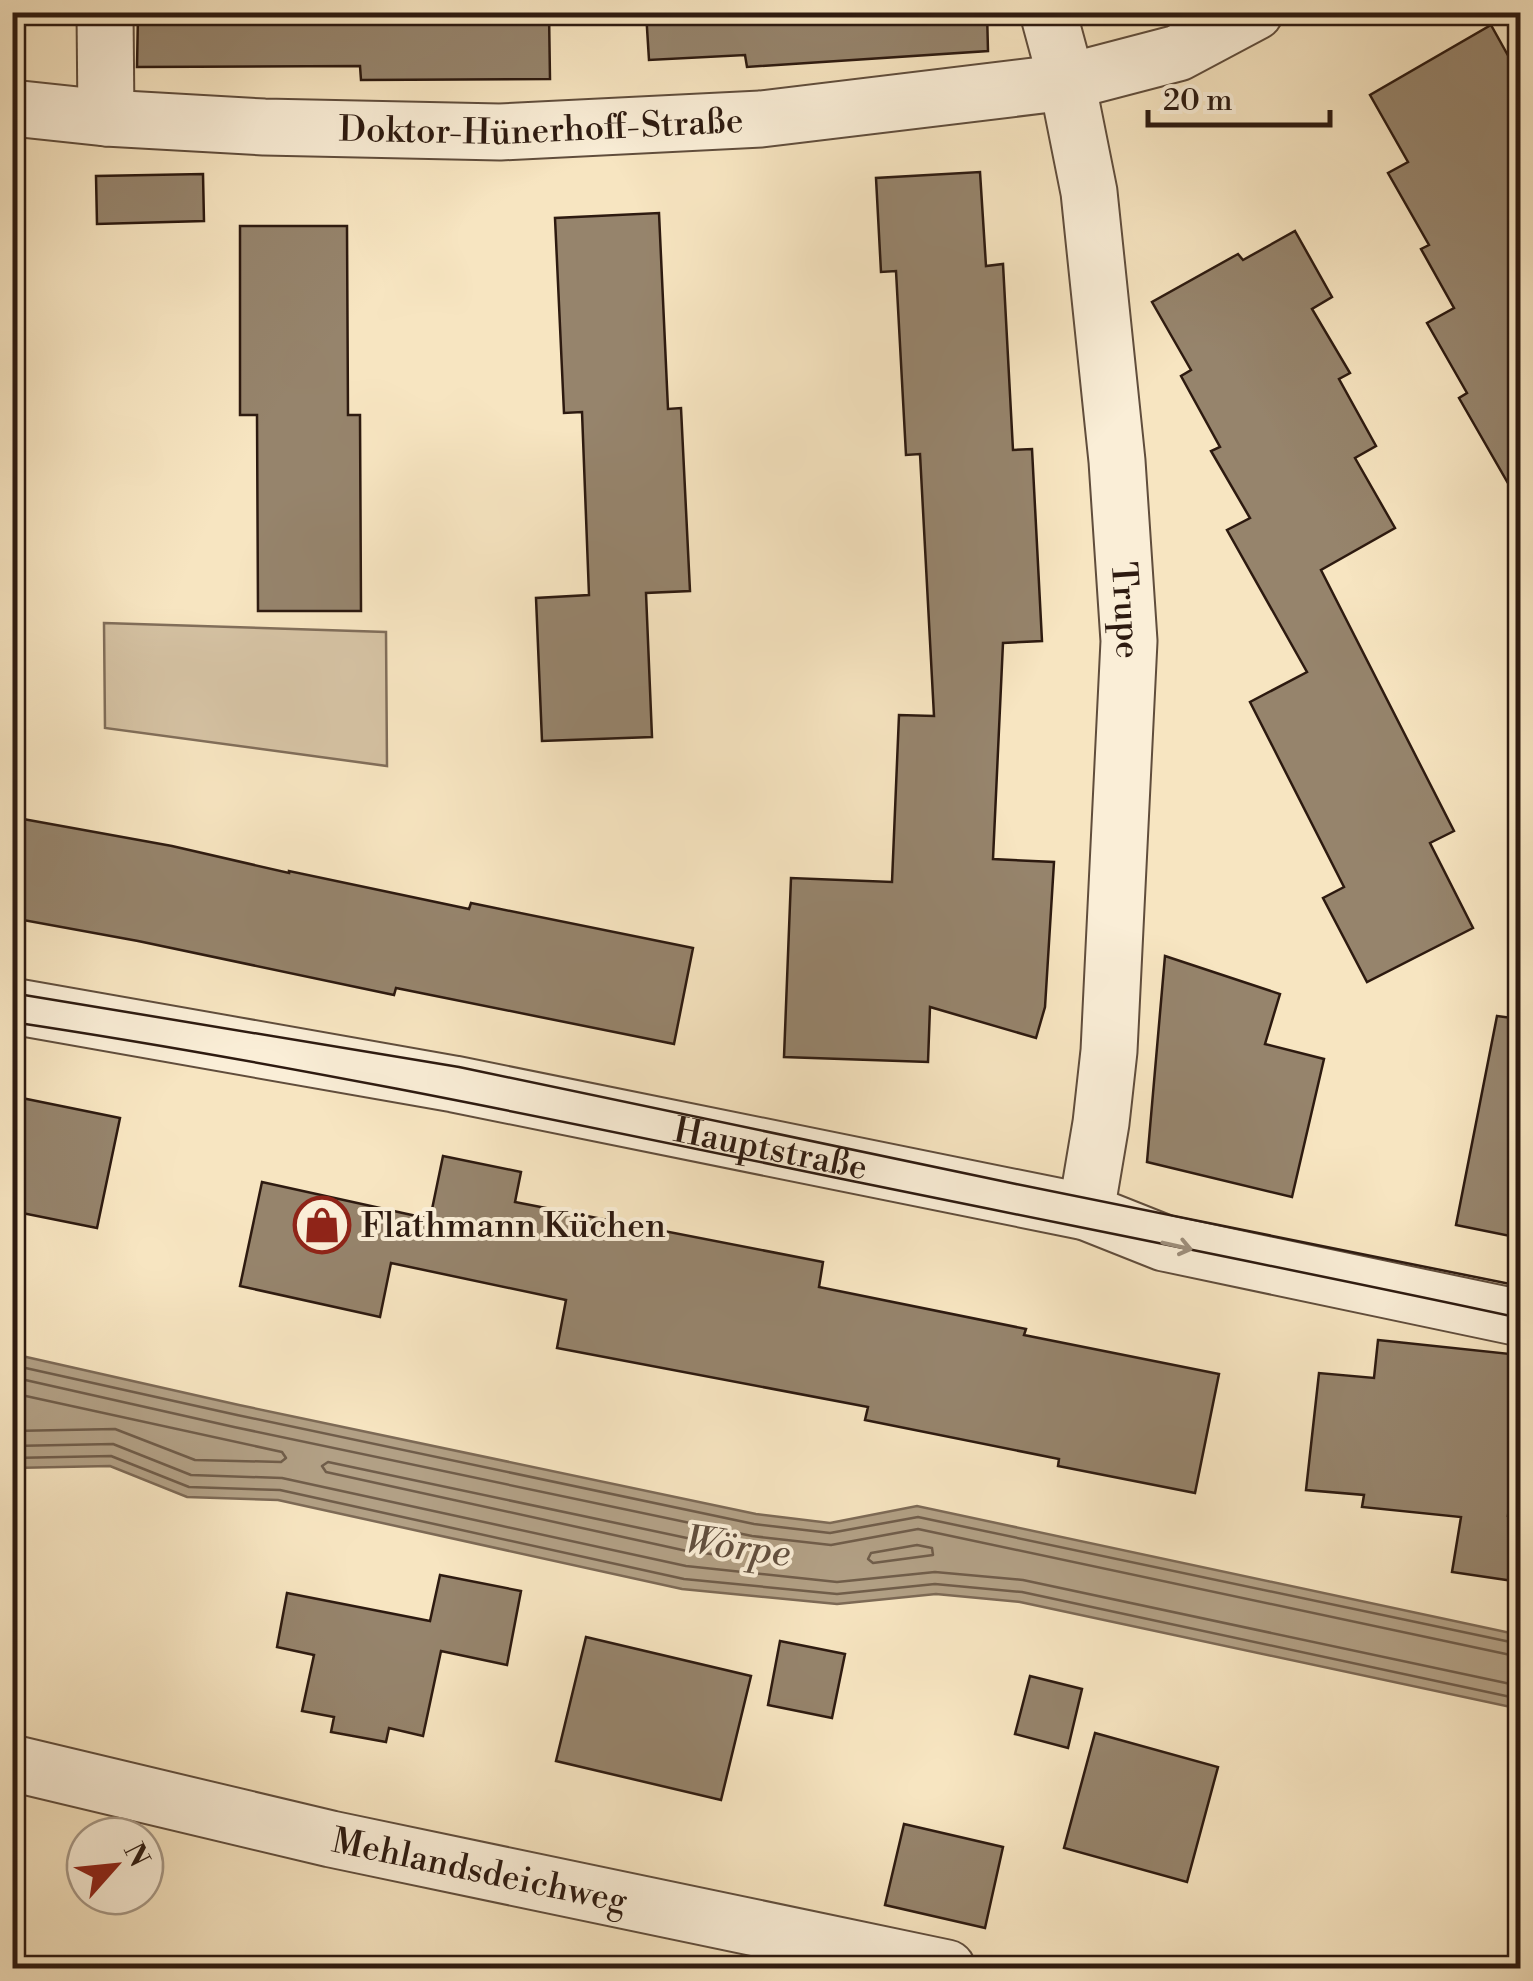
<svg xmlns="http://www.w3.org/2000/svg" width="1533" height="1981" font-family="'Libre Bodoni',serif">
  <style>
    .green { fill: #d5c2a3; stroke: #816e5a; stroke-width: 2.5 }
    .water { fill: #b2a085; stroke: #7d6a56; stroke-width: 2.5 }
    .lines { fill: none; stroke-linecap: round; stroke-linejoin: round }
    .shore { stroke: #705d4a; stroke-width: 2.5 }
    .building { fill: #96846c; stroke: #2d1a10; stroke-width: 2.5 }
    .minor-casing { stroke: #604d3c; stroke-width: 59 }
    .minor { stroke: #faeed7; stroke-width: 55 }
    .tram { stroke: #2d1a10; stroke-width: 2.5 }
    .oneway { stroke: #9e8f7d }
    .labels { text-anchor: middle; stroke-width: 8; stroke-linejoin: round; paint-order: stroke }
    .street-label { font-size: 35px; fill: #2d1a10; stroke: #faeed7 }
    .poi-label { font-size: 35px; fill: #2d1a10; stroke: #faeed7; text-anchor: start }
    .water-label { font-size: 38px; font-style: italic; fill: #62503f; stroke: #faeed7 }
  </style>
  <rect width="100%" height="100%" fill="#f7e5c1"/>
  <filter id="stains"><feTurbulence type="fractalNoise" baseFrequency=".002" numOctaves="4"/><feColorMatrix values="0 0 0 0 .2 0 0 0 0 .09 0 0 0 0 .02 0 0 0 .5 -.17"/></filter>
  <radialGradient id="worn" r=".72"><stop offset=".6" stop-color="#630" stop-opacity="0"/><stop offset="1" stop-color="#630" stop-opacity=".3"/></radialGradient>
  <!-- green -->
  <polygon class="green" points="104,623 386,632 387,766 105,728"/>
  <!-- water -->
  <polygon class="water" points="13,1354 239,1405 756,1514 830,1523 917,1506 1520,1635 1520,1709 1020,1602 936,1594 837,1604 682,1589 278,1500 187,1497 110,1466 13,1468"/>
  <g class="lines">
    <!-- shore -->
    <g class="shore">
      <polyline points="12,1365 237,1415 754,1524 830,1533 918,1517 1520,1644"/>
      <polyline points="12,1377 234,1427 752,1536 831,1545 918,1529 1520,1657"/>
      <polyline points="12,1393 282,1452 286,1458 281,1462 195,1460 115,1429 12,1431"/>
      <polyline points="12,1446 113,1444 191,1475 282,1478 686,1566 837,1582 935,1572 1023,1580 1520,1686"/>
      <polyline points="12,1458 111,1456 189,1487 280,1490 684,1579 837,1594 935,1584 1022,1592 1520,1699"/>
      <polygon points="328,1462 720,1545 724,1551 719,1555 687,1551 326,1472 322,1466"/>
      <polygon points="917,1545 932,1548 933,1555 873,1563 868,1559 871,1553"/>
    </g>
  </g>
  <!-- building -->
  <g class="building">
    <polygon points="173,12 549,12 550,79 361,80 360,66 137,67 138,14"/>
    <polygon points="646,12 987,12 988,51 747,67 745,55 649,60"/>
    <polygon points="1491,25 1520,77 1520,504 1459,398 1467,393 1427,323 1454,308 1421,249 1429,245 1388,173 1408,162 1370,95"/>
    <polygon points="980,172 986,266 1003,264 1013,450 1032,449 1042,641 1003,643 993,859 1054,862 1045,1007 1036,1038 930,1007 928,1062 784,1057 791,878 892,882 899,715 934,716 920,454 906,455 896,271 881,272 876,178"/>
    <polygon points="203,174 204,221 97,224 96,176"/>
    <polygon points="659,213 668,409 681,408 690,591 646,593 652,737 542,741 536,598 589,595 582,412 564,413 555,218"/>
    <polygon points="240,226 347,226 348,415 360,415 361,611 258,611 257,415 240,415"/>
    <polygon points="1295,231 1332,297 1312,309 1350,373 1339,379 1376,446 1355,458 1395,528 1321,570 1454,831 1430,843 1473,928 1367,982 1323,898 1344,887 1250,702 1307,672 1227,530 1250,518 1211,451 1220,447 1181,376 1191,370 1152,302 1238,254 1243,260"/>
    <polygon points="12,817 172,846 289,873 289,871 469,909 471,903 693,948 674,1044 396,988 394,995 138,941 12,918"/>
    <polygon points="1165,956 1280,994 1265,1044 1324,1059 1292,1197 1147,1162"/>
    <polygon points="1497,1016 1520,1019 1520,1238 1456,1225"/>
    <polygon points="12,1096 120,1118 97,1228 12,1211"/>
    <polygon points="443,1156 521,1172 515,1202 823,1262 819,1287 1026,1329 1024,1335 1219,1374 1195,1493 1058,1466 1059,1459 865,1420 868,1407 557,1348 566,1300 391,1263 380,1317 240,1286 262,1182 430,1219"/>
    <polygon points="1378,1340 1520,1355 1520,1395 1508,1516 1520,1518 1520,1582 1452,1572 1461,1517 1362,1507 1364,1495 1306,1490 1319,1373 1374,1378"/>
    <polygon points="440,1575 521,1591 507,1665 441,1651 423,1736 389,1728 386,1742 331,1732 334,1717 302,1711 314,1655 277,1647 287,1593 430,1621"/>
    <polygon points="586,1637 751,1676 721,1800 556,1761"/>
    <polygon points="780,1641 845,1654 832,1718 768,1705"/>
    <polygon points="1030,1676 1082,1689 1068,1748 1015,1734"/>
    <polygon points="1095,1733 1218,1767 1187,1882 1064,1848"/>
    <polygon points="904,1824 1003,1847 985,1928 885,1905"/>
  </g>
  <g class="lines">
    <!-- minor casing -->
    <g class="minor-casing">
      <g id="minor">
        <polyline points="105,12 106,118"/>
        <path id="s1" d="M 1048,12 L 1067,82 L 1089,192 L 1117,461 L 1129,641 L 1109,1051 L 1101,1123 L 1086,1212"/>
        <path id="s2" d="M 12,108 L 106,118 L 264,127 L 500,132 L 761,119 L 1067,82 L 1178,53 L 1255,12"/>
        <path id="s3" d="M 12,1006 L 454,1084 L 1086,1212 L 1164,1243 L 1520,1318"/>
        <path id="s4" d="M 12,1763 L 331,1839 L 947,1968"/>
      </g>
    </g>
    <!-- minor -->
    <use href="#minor" class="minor"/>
    <!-- tram -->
    <g class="tram">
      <polyline points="12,993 459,1067 1016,1184 1520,1286"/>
      <path d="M 12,1022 C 298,1065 580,1125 862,1183 C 1082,1228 1302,1271 1520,1318"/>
    </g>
  </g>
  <!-- one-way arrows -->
  <defs><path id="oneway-shaft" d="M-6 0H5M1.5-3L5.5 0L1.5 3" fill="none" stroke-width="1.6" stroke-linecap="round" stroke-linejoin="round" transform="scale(2.5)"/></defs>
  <use class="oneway" href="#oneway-shaft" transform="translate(1177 1246) rotate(13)"/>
  <!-- icons -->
  <defs>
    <g id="shop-ring" transform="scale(2.875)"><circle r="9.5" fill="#faeed7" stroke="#8f2418" stroke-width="1.5"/><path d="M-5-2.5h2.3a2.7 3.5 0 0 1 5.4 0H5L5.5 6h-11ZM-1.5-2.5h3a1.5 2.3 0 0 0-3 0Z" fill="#8f2418"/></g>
  </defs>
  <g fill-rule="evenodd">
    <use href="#shop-ring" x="322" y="1225"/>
  </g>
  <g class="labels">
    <!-- street labels -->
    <g class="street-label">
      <text dy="12" stroke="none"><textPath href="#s2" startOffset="530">Doktor-Hünerhoff-Straße</textPath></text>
      <text dy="12" stroke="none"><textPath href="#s1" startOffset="605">Trupe</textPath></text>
      <text dy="12" stroke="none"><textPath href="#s3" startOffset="772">Hauptstraße</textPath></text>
      <text dy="12" stroke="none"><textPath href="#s4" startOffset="480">Mehlandsdeichweg</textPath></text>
    </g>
    <!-- poi labels -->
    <g class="poi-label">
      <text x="361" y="1237">Flathmann Küchen</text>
    </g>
    <!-- water labels -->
    <g class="water-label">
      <text transform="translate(738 1546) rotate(8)" y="13">Wörpe</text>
    </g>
  </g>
  <!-- margin -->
  <rect width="1533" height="1981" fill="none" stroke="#f7e5c1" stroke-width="50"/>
  <rect x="15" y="15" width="1503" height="1951" fill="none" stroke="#2d1a10" stroke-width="5"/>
  <rect x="25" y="25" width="1483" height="1931" fill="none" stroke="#2d1a10" stroke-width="2.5"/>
  <!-- north arrow -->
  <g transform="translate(115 1866) rotate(63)"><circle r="48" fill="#faeed7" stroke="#a89987" stroke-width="2.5"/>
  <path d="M0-8L18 38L0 25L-18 38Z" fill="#8f2418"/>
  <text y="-15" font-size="28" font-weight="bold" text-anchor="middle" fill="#2d1a10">N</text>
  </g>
  <!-- scale -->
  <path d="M1148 110v15h182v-15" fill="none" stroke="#2d1a10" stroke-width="5"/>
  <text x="1163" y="110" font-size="30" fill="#2d1a10" stroke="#faeed7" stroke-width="8" paint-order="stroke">20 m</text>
  <rect width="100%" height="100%" filter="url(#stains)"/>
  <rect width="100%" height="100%" fill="url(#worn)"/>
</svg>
